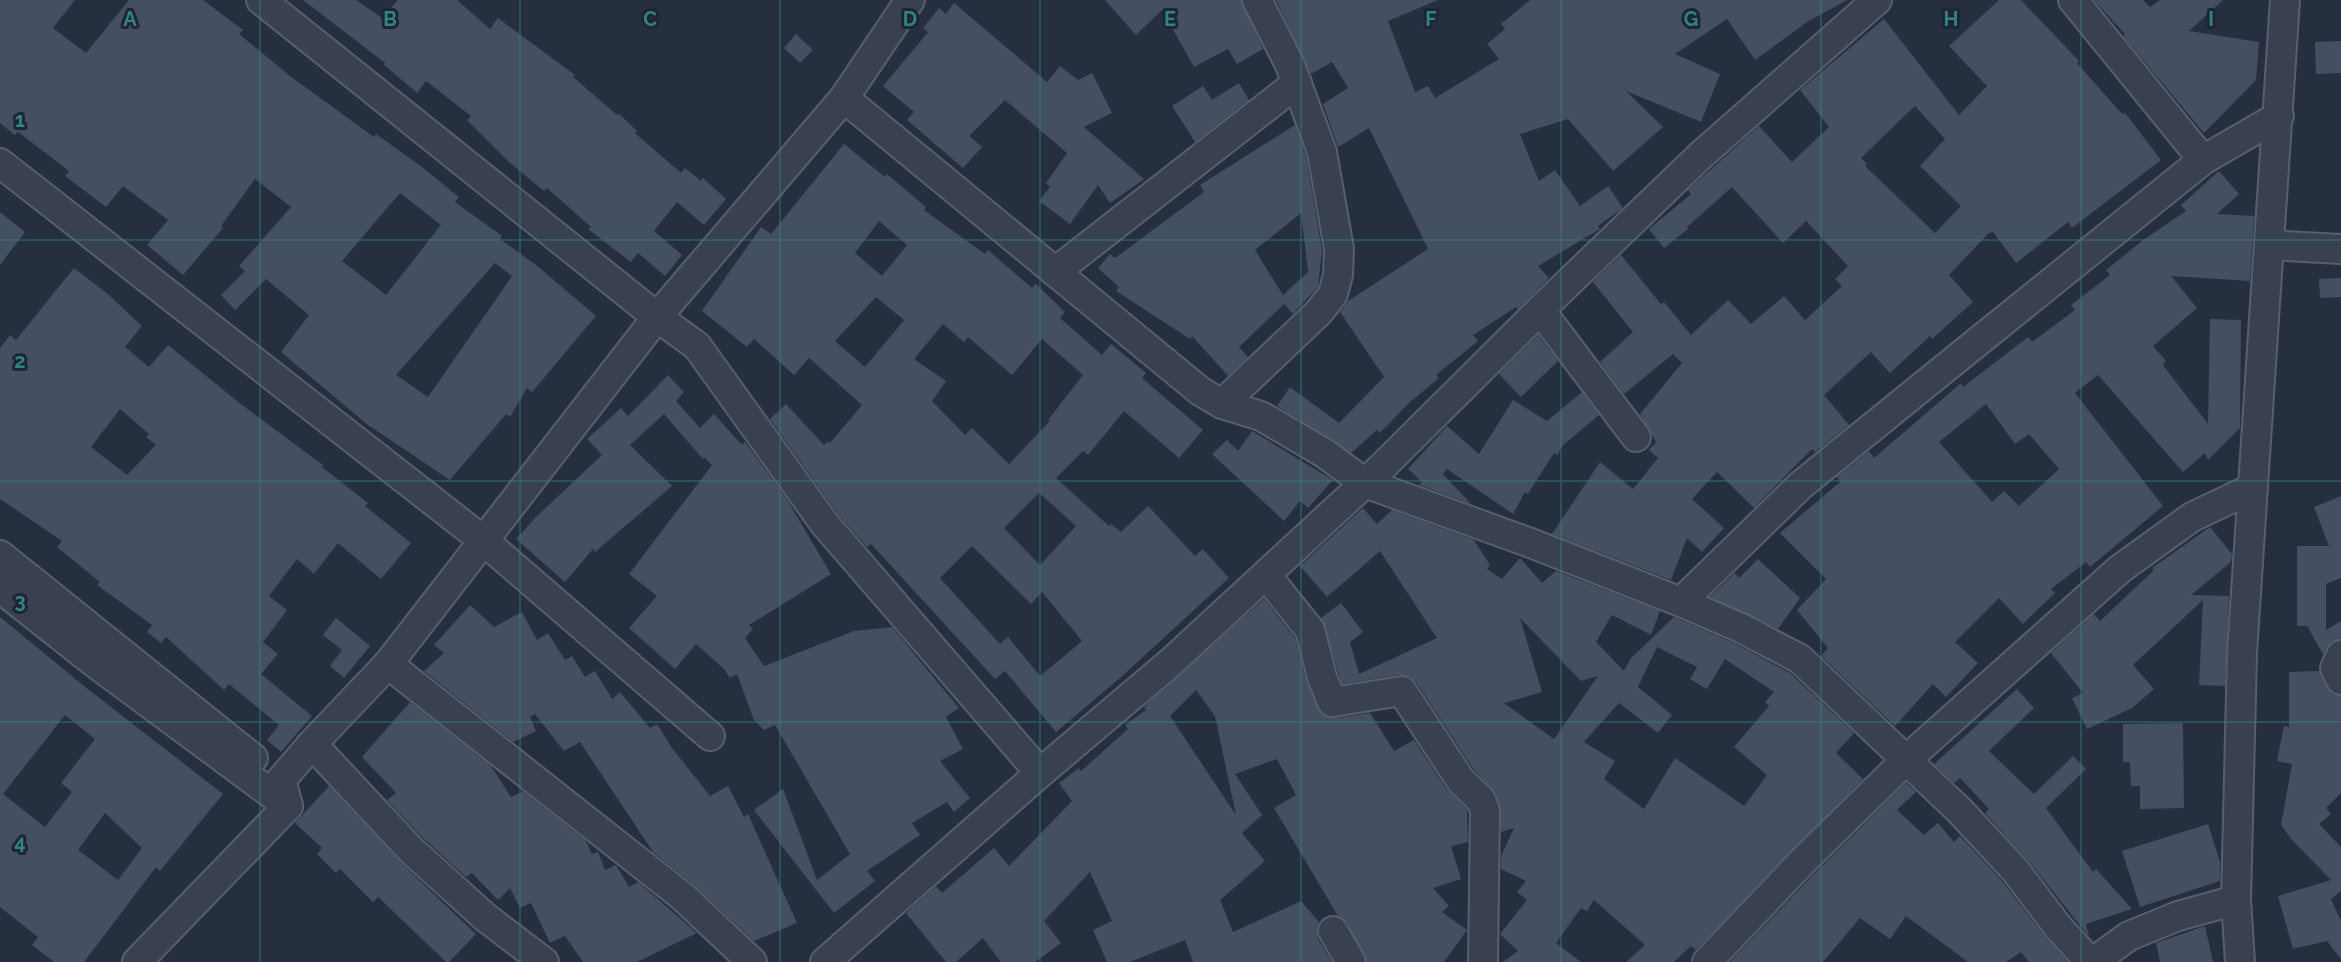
<svg xmlns="http://www.w3.org/2000/svg" width="2341" height="962" font-family="Raleway,sans-serif">
  <style>
    .building { fill: #444f62; fill-rule: evenodd }
    .lines { fill: none; stroke-linecap: round; stroke-linejoin: round }
    .minor-casing { stroke: #575f6e; stroke-width: 32 }
    .minor { stroke: #394150; stroke-width: 28 }
    .grid { fill: none; stroke: #308481; stroke-width: 1.5; stroke-opacity: 0.55 }
    .grid-label { font-size: 20px; text-anchor: middle; font-weight: bold; fill: #308481; stroke: #1e2635; stroke-width: 6; stroke-linejoin: round; paint-order: stroke }
  </style>
  <rect width="100%" height="100%" fill="#252f40"/>
  <!-- building -->
  <g class="building">
    <path d="M 0,0 L 75,0 L 53,28 L 86,53 L 129,0 L 203,0 L 243,30 L 239,34 L 290,76 L 374,137 L 376,134 L 422,167 L 459,197 L 455,202 L 502,236 L 500,239 L 536,265 L 596,316 L 532,392 L 527,388 L 510,417 L 506,414 L 450,480 L 368,425 L 281,352 L 309,315 L 266,279 L 235,310 L 221,295 L 245,271 L 239,266 L 291,207 L 255,179 L 221,226 L 223,228 L 183,275 L 147,245 L 168,220 L 123,186 L 106,207 L 65,176 L 69,171 L 18,132 L 15,135 L 0,123 ZM 400,193 L 441,225 L 386,295 L 342,261 ZM 495,263 L 512,276 L 428,397 L 396,375 Z"/>
    <polygon points="303,0 356,0 382,18 398,0 457,0 490,29 498,18 575,75 573,77 617,115 619,114 637,131 635,133 681,173 685,168 701,181 703,178 726,199 704,225 677,202 654,231 682,255 665,276 638,253 631,262 588,229 591,227 547,188 544,191 509,162 467,120 471,116 426,81 417,93 384,65 385,63"/>
    <polygon points="1105,0 1241,0 1263,49 1237,64 1228,49 1194,67 1162,10 1136,35"/>
    <polygon points="1276,0 1438,0 1388,21 1415,92 1428,86 1435,98 1499,59 1487,44 1505,29 1501,24 1530,0 1847,0 1807,22 1755,60 1727,19 1675,54 1720,74 1701,122 1626,91 1663,127 1613,171 1568,119 1520,134 1539,181 1555,170 1580,206 1608,186 1623,208 1598,226 1600,229 1538,266 1549,278 1518,309 1516,307 1473,335 1478,341 1436,375 1439,378 1408,404 1380,433 1377,430 1351,453 1277,406 1290,387 1339,423 1384,377 1340,312 1348,301 1428,249 1369,128 1338,147 1323,104 1348,88 1332,62 1311,74"/>
    <path d="M 1999,0 L 2021,0 L 2079,61 L 2077,63 L 2122,114 L 2125,113 L 2161,160 L 2072,228 L 2068,222 L 2016,263 L 1993,232 L 1989,233 L 1949,275 L 1973,302 L 1932,339 L 1930,336 L 1890,373 L 1871,352 L 1824,395 L 1849,425 L 1815,452 L 1812,449 L 1754,508 L 1717,472 L 1692,499 L 1724,528 L 1702,552 L 1687,538 L 1671,580 L 1552,534 L 1600,462 L 1633,489 L 1658,458 L 1649,450 L 1656,442 L 1640,414 L 1682,363 L 1673,354 L 1624,394 L 1600,362 L 1633,332 L 1593,282 L 1621,255 L 1661,304 L 1664,302 L 1691,335 L 1728,300 L 1751,324 L 1784,296 L 1805,320 L 1842,286 L 1835,279 L 1848,266 L 1806,221 L 1783,243 L 1732,187 L 1687,227 L 1688,229 L 1664,248 L 1649,229 L 1691,194 L 1688,190 L 1759,126 L 1792,162 L 1829,127 L 1800,90 L 1884,19 L 1959,115 L 1987,86 L 1949,46 ZM 1915,106 L 1945,139 L 1920,166 L 1961,206 L 1935,233 L 1865,166 L 1867,164 L 1861,158 Z"/>
    <polygon points="2094,0 2143,0 2150,7 2160,0 2223,0 2189,31 2259,42 2256,80 2204,133 2123,36 2125,34"/>
    <polygon points="954,3 1047,82 1060,66 1078,80 1092,73 1112,113 1084,127 1144,179 1110,203 1098,185 1070,224 1039,201 1050,187 1046,183 1067,153 1005,100 969,136 982,147 963,168 907,120 914,112 883,86 928,32 923,28 939,8 946,14"/>
    <polygon points="796,34 813,50 800,63 784,48"/>
    <polygon points="2341,41 2341,73 2316,74 2315,42"/>
    <polygon points="1239,83 1249,100 1195,142 1172,106 1203,86 1212,100"/>
    <path d="M 1295,125 L 1306,156 L 1322,250 L 1318,287 L 1293,314 L 1284,304 L 1239,347 L 1248,357 L 1228,376 L 1192,336 L 1190,339 L 1116,291 L 1119,287 L 1098,268 L 1110,254 L 1115,258 L 1204,192 L 1200,185 ZM 1301,213 L 1308,272 L 1283,295 L 1255,250 Z"/>
    <path d="M 844,144 L 885,177 L 887,174 L 926,207 L 924,210 L 985,254 L 988,250 L 1032,288 L 1036,284 L 1065,312 L 1060,318 L 1102,355 L 1111,344 L 1146,373 L 1142,378 L 1203,430 L 1179,458 L 1124,411 L 1088,455 L 1083,451 L 1056,478 L 1109,526 L 1111,524 L 1121,532 L 1148,506 L 1195,556 L 1203,549 L 1229,578 L 1120,678 L 1056,732 L 1005,671 L 995,679 L 871,544 L 867,547 L 837,513 L 770,419 L 786,404 L 824,445 L 828,441 L 830,443 L 862,405 L 809,358 L 794,375 L 754,339 L 747,347 L 702,311 L 761,227 L 771,234 ZM 879,221 L 907,245 L 882,276 L 855,253 ZM 876,297 L 904,320 L 865,367 L 835,341 ZM 943,324 L 964,342 L 968,337 L 1012,375 L 1042,339 L 1083,375 L 1048,420 L 1050,421 L 1009,464 L 972,428 L 965,435 L 932,401 L 946,381 L 914,359 ZM 1039,493 L 1076,526 L 1040,565 L 1004,528 ZM 972,546 L 1031,604 L 1042,592 L 1082,641 L 1040,676 L 1008,637 L 1000,644 L 940,578 Z"/>
    <path d="M 2219,171 L 2239,194 L 2217,214 L 2254,216 L 2250,281 L 2171,276 L 2197,308 L 2153,346 L 2166,361 L 2163,365 L 2208,424 L 2210,319 L 2241,320 L 2240,428 L 2208,460 L 2205,453 L 2183,472 L 2098,375 L 2075,393 L 2163,506 L 2090,567 L 2086,562 L 2051,589 L 2055,593 L 2023,624 L 1999,598 L 1955,642 L 1978,663 L 1946,697 L 1933,684 L 1895,726 L 1821,656 L 1828,648 L 1797,610 L 1826,579 L 1780,533 L 1840,482 L 1837,477 L 1869,451 L 1874,458 L 1961,383 L 1963,387 L 2028,337 L 2032,342 L 2075,310 L 2071,305 L 2110,275 L 2106,270 L 2143,240 L 2186,211 L 2181,205 ZM 1986,404 L 2015,444 L 2029,434 L 2059,469 L 2019,506 L 2004,491 L 1992,502 L 1939,442 Z"/>
    <polygon points="0,212 25,232 0,265"/>
    <path d="M 74,268 L 109,295 L 142,326 L 125,347 L 149,367 L 168,345 L 242,405 L 323,465 L 322,467 L 368,503 L 365,506 L 411,543 L 381,579 L 338,543 L 314,574 L 297,559 L 269,596 L 287,610 L 263,642 L 278,654 L 261,674 L 312,716 L 281,752 L 267,740 L 279,725 L 229,684 L 224,690 L 166,637 L 161,643 L 147,632 L 152,625 L 97,585 L 100,582 L 57,547 L 62,541 L 0,499 L 0,348 L 10,335 L 16,340 ZM 120,409 L 149,434 L 146,437 L 156,445 L 127,475 L 91,447 Z"/>
    <polygon points="2341,278 2341,297 2320,298 2319,279"/>
    <polygon points="1538,335 1558,361 1521,397 1499,374"/>
    <polygon points="668,375 684,392 676,401 700,428 714,414 742,445 745,442 786,498 831,574 749,625 753,629 745,638 764,666 854,631 892,627 959,708 946,717 963,749 940,761 970,798 954,812 947,802 912,823 920,835 867,871 875,881 834,913 754,810 783,789 817,880 850,854 775,725 764,730 754,720 737,674 730,678 724,669 696,644 675,669 629,628 657,596 629,574 712,465 705,458 703,459 664,414 630,445 672,486 595,552 593,549 565,582 516,539 537,516 602,455 587,439 621,408 628,416"/>
    <polygon points="1582,392 1599,415 1563,445 1557,455 1554,453 1528,494 1525,492 1513,514 1447,469 1443,474 1471,504 1419,485 1422,482 1408,469 1447,426 1479,454 1513,400 1547,421"/>
    <polygon points="1252,431 1333,480 1308,508 1300,501 1284,521 1212,454 1227,440 1238,451"/>
    <polygon points="2341,496 2341,578 2326,584 2326,630 2341,621 2341,639 2331,642 2323,654 2307,626 2297,626 2297,546 2329,546 2314,507"/>
    <path d="M 1363,508 L 1377,524 L 1392,510 L 1474,540 L 1490,565 L 1487,569 L 1502,579 L 1520,558 L 1542,583 L 1556,571 L 1660,611 L 1651,635 L 1612,615 L 1596,642 L 1624,671 L 1630,659 L 1674,617 L 1734,643 L 1790,673 L 1854,733 L 1836,753 L 1863,779 L 1696,950 L 1691,946 L 1674,962 L 1626,962 L 1645,945 L 1594,900 L 1587,911 L 1581,908 L 1556,943 L 1581,962 L 1503,962 L 1518,951 L 1500,934 L 1527,900 L 1517,892 L 1526,881 L 1501,869 L 1501,856 L 1514,828 L 1501,832 L 1501,811 L 1496,794 L 1474,770 L 1416,682 L 1409,676 L 1399,675 L 1342,684 L 1321,618 L 1341,603 L 1363,632 L 1350,642 L 1359,674 L 1437,638 L 1380,551 L 1327,597 L 1300,566 ZM 1520,618 L 1581,681 L 1598,676 L 1554,739 L 1504,703 L 1542,692 ZM 1657,647 L 1697,667 L 1690,679 L 1707,689 L 1725,659 L 1774,692 L 1765,702 L 1769,706 L 1734,747 L 1767,775 L 1744,806 L 1675,758 L 1644,809 L 1604,779 L 1615,761 L 1584,742 L 1619,703 L 1658,733 L 1672,715 L 1638,687 Z"/>
    <polygon points="2210,527 2232,554 2231,562 2191,595 2229,596 2225,686 2199,685 2203,600 2133,665 2154,689 2132,708 2087,729 2072,698 2083,693 2051,653 2094,614 2100,621 2154,570 2152,568"/>
    <polygon points="1758,559 1800,598 1778,629 1710,597 1735,573 1739,578"/>
    <path d="M 1264,599 L 1295,638 L 1307,683 L 1321,714 L 1334,718 L 1370,713 L 1394,751 L 1414,740 L 1447,790 L 1467,809 L 1468,842 L 1451,846 L 1461,879 L 1433,888 L 1449,906 L 1442,912 L 1467,930 L 1444,962 L 1367,962 L 1347,923 L 1338,916 L 1274,808 L 1296,795 L 1277,759 L 1235,774 L 1262,815 L 1242,833 L 1265,861 L 1220,900 L 1233,932 L 1301,901 L 1319,922 L 1317,930 L 1318,939 L 1332,962 L 1193,962 L 1185,940 L 1130,962 L 1107,962 L 1093,930 L 1112,921 L 1090,872 L 1044,921 L 1061,943 L 1035,962 L 1001,962 L 983,938 L 956,962 L 946,962 L 906,913 L 936,886 L 942,893 L 994,848 L 1009,866 L 1072,801 L 1059,783 L 1079,768 L 1081,771 L 1128,729 L 1125,725 L 1146,710 L 1144,707 L 1146,705 ZM 1196,690 L 1215,716 L 1236,815 L 1170,716 Z"/>
    <polygon points="470,605 494,627 522,612 537,640 548,633 565,660 572,656 585,677 595,671 612,699 620,692 650,728 657,724 672,748 710,796 728,786 744,817 748,814 797,923 754,941 693,884 653,852 580,742 564,751 535,714 530,717 536,731 513,742 424,671 444,653 434,645"/>
    <path d="M 0,617 L 89,690 L 223,794 L 160,871 L 156,867 L 84,962 L 54,962 L 32,945 L 38,937 L 0,907 ZM 65,715 L 95,739 L 61,783 L 72,792 L 45,827 L 3,794 ZM 105,813 L 142,848 L 118,880 L 78,850 Z"/>
    <polygon points="336,618 370,646 344,678 330,666 342,650 323,635"/>
    <polygon points="2319,671 2327,688 2332,694 2341,696 2341,793 2326,808 2331,814 2319,824 2341,847 2341,891 2331,899 2341,921 2341,959 2327,941 2293,949 2278,896 2331,880 2292,840 2281,825 2292,764 2277,761 2284,726 2289,727 2289,672"/>
    <polygon points="2017,689 2034,708 1989,751 2034,794 2073,756 2086,769 2046,808 2093,872 2096,869 2132,909 2086,924 2089,937 2028,860 1985,813 1989,809 1960,778 1954,783 1934,764"/>
    <polygon points="410,702 491,766 511,797 523,791 586,841 592,854 598,852 605,870 616,865 629,887 638,882 697,933 637,962 583,962 565,936 550,943 531,903 520,908 510,888 498,900 472,873 466,877 423,838 387,800 396,793 362,757"/>
    <polygon points="2183,723 2184,808 2140,809 2140,786 2131,786 2130,762 2123,762 2123,724"/>
    <polygon points="1906,783 1916,792 1897,810 1924,835 1938,823 1954,842 1960,836 2002,881 2045,937 2068,962 2029,962 2021,952 2006,962 1968,962 1906,916 1890,939 1860,918 1823,962 1730,962 1814,874"/>
    <polygon points="329,786 399,861 476,934 449,962 446,962 378,897 373,902 340,869 336,873 317,854 322,848 295,823"/>
    <polygon points="2208,824 2220,862 2220,881 2140,907 2122,851"/>
    <polygon points="2205,926 2213,962 2160,962 2156,943"/>
  </g>
  <g class="lines">
    <!-- minor casing -->
    <g class="minor-casing">
      <g id="minor">
        <polyline points="261,0 657,317 697,346 824,523 1040,773"/>
        <polyline points="2073,0 2203,160"/>
        <polyline points="844,98 1200,391 1222,404 1261,416 1324,453 1365,483 1528,542 1681,602 1741,628 1800,659 1960,811 2015,870 2058,927 2090,962"/>
        <polyline points="0,163 484,541 710,736"/>
        <polyline points="2270,245 2341,249"/>
        <polyline points="1055,272 1297,83"/>
        <polyline points="1540,310 1636,437"/>
        <polyline points="1222,404 1319,312 1333,294 1338,275 1339,249 1322,152 1290,65 1257,0"/>
        <polyline points="0,555 253,758"/>
        <polyline points="1266,575 1310,630 1322,677 1332,702 1402,691 1461,781 1481,800 1485,811 1483,962"/>
        <polyline points="0,588 96,664 288,806"/>
        <polyline points="1681,602 1801,485 1944,369 2203,160 2279,116"/>
        <polyline points="2341,655 2335,668 2341,680"/>
        <polyline points="388,664 682,896 752,962"/>
        <polyline points="312,744 411,850 485,917 544,962"/>
        <polyline points="288,806 281,780 312,744 388,664 657,317 844,98 910,0"/>
        <polyline points="1333,931 1351,962"/>
        <polyline points="137,962 288,806"/>
        <polyline points="825,962 1040,773 1170,663 1379,470 1540,310 1700,156 1877,0"/>
        <polyline points="1707,962 1802,862 1906,760 2120,569 2192,517 2253,488"/>
        <polyline points="2093,962 2129,936 2178,916 2236,900"/>
        <polyline points="2240,962 2236,900 2242,653 2285,0"/>
      </g>
    </g>
    <!-- minor -->
    <use href="#minor" class="minor"/>
  </g>
  <!-- grid -->
  <path class="grid" d="M 260,0 L 260,962M 520,0 L 520,962M 780,0 L 780,962M 1040,0 L 1040,962M 1301,0 L 1301,962M 1561,0 L 1561,962M 1821,0 L 1821,962M 2081,0 L 2081,962M 0,240 L 2341,240M 0,481 L 2341,481M 0,722 L 2341,722"/>
  <g class="grid-label">
    <text x="130" y="26">A</text>
    <text x="390" y="26">B</text>
    <text x="650" y="26">C</text>
    <text x="910" y="26">D</text>
    <text x="1170" y="26">E</text>
    <text x="1431" y="26">F</text>
    <text x="1691" y="26">G</text>
    <text x="1951" y="26">H</text>
    <text x="2211" y="26">I</text>
    <text x="20" y="127">1</text>
    <text x="20" y="368">2</text>
    <text x="20" y="608">3</text>
    <text x="20" y="849">4</text>
  </g>
</svg>
